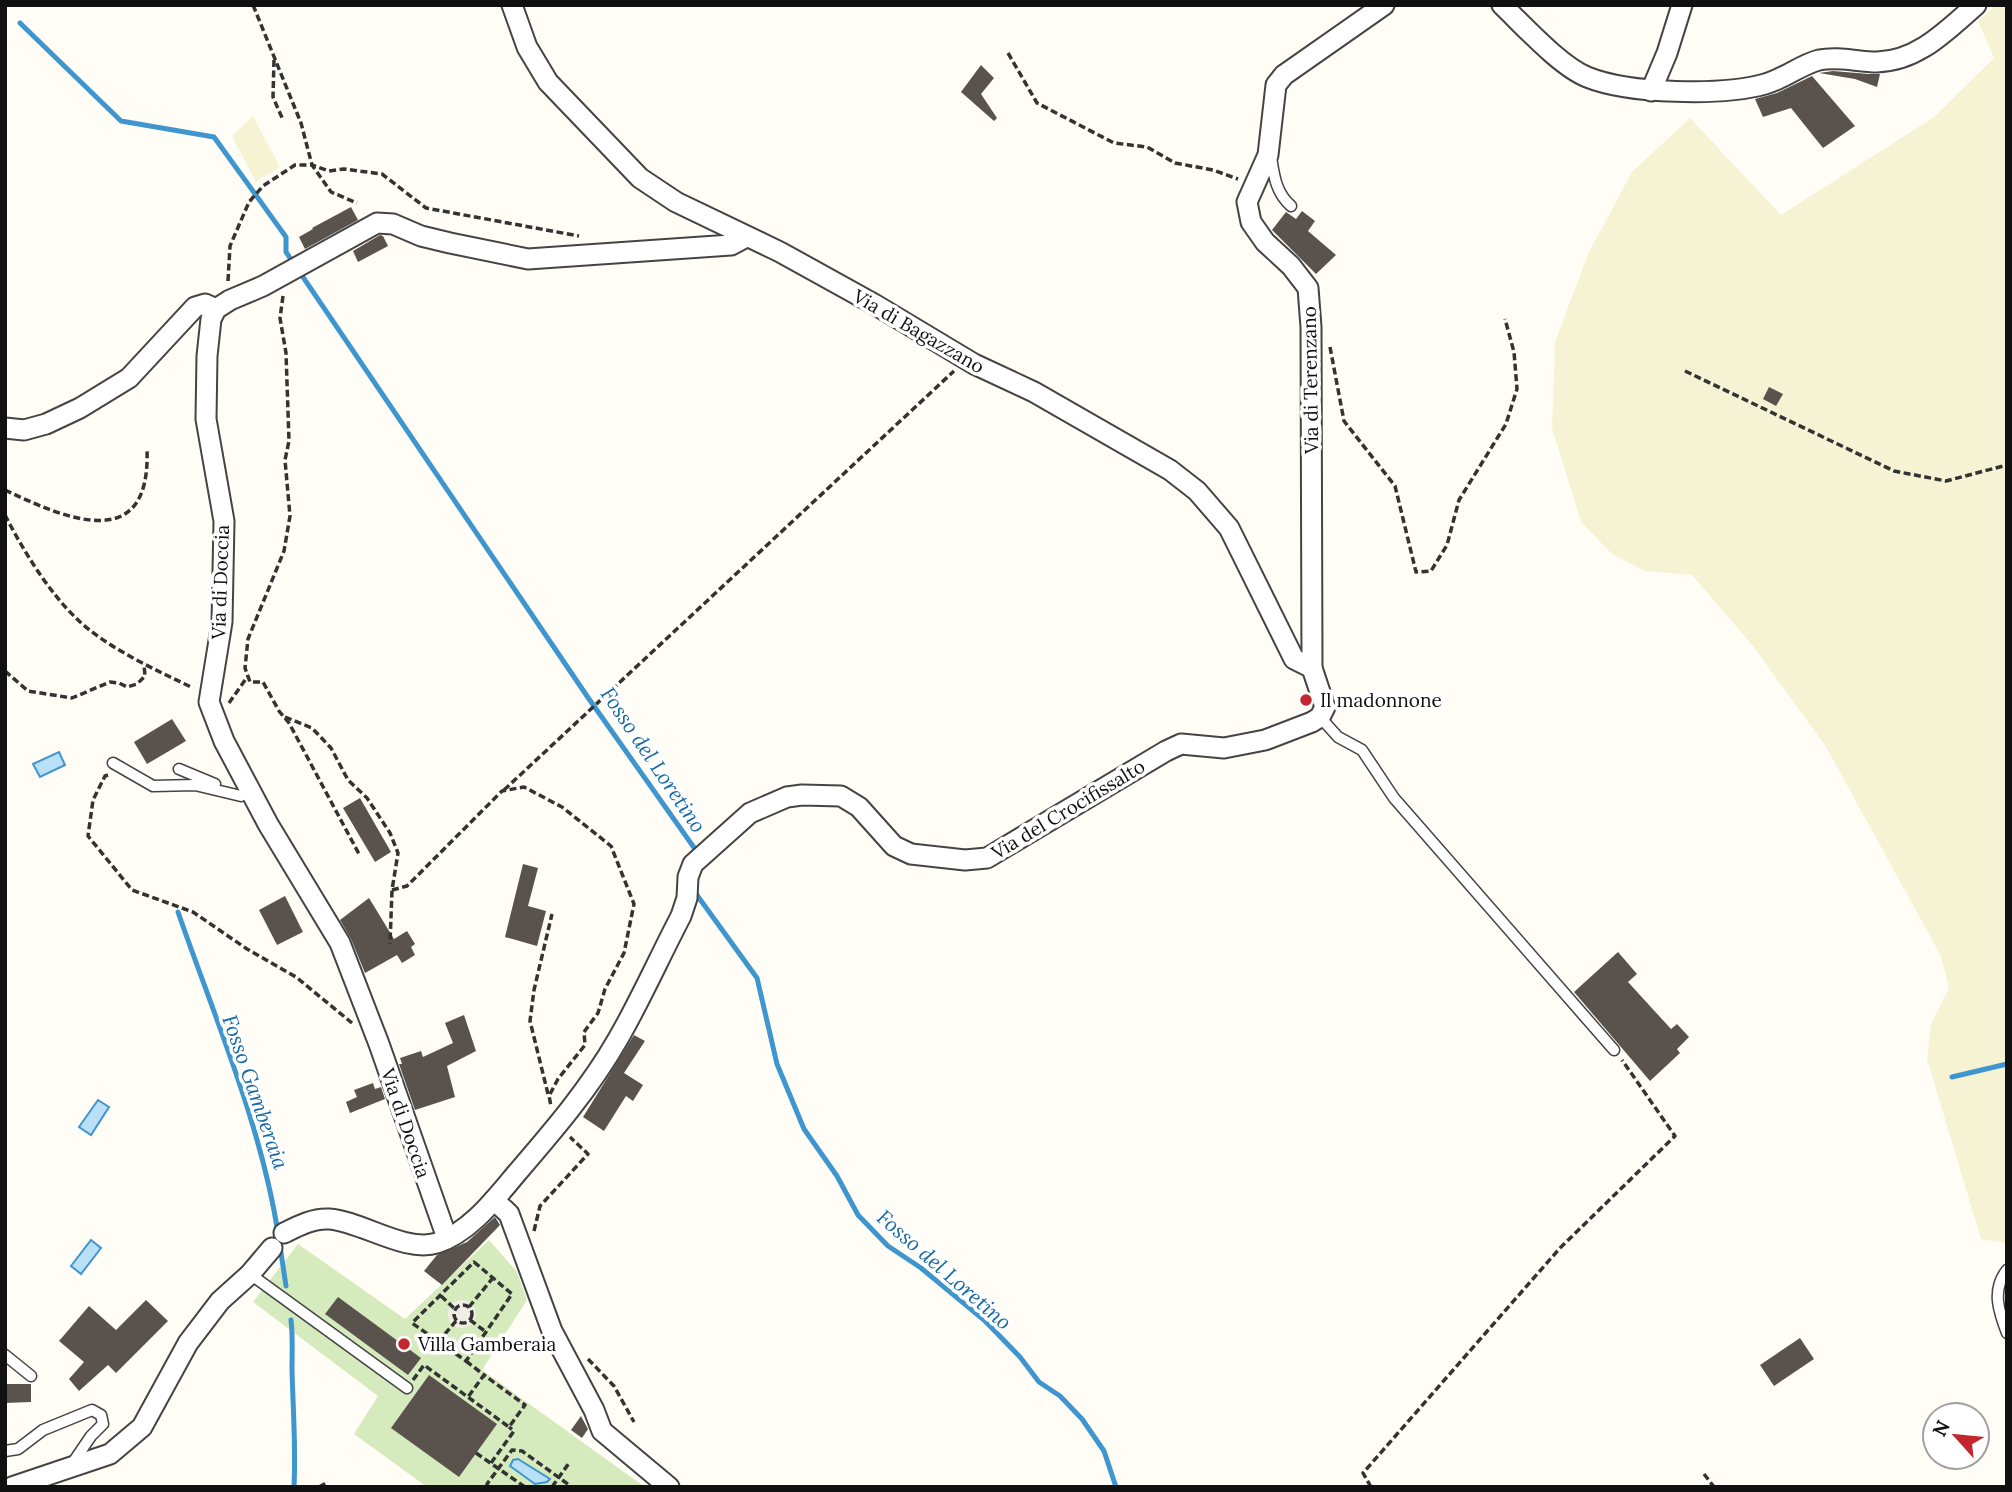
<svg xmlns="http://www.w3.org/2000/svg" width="2012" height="1492" font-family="Lora,serif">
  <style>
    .farmland { fill: #f6f3d4 }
    .green { fill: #d5ebbd }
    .plaza { fill: #f1ede2 }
    .water { fill: #b9e0f7; stroke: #3f96cf; stroke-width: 2 }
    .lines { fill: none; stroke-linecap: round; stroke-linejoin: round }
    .stream { stroke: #3f96cf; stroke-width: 5 }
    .building { fill: #5a524d }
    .lane-casing { stroke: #444; stroke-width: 13 }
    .street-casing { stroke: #444; stroke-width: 23 }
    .path { stroke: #333; stroke-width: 3.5; stroke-dasharray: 7 3.5; stroke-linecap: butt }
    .lane { stroke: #fff; stroke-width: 10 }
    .street { stroke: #fff; stroke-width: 19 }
    .poi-dot { fill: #c4262e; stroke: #fff; stroke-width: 2.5 }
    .labels { text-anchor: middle; stroke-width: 7; stroke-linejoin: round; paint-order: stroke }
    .street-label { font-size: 19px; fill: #111; stroke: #fff }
    .poi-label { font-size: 19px; fill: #111; stroke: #fff; text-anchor: start }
    .water-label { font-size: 21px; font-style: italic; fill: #1768a6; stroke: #fff }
  </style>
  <rect width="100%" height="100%" fill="#fffdf5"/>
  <!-- farmland -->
  <g class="farmland">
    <polygon points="1996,5 2007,5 2007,1243 1981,1239 1927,1059 1931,1024 1949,988 1941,956 1826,747 1753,646 1692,575 1645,571 1612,554 1581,522 1552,428 1555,342 1588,254 1632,172 1690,118 1781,215 1934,117 1994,58 1978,21"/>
    <polygon points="253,116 280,167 256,182 232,136"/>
  </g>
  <!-- green -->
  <polygon class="green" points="489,1240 517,1272 527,1300 482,1370 645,1487 427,1487 354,1434 378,1396 253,1302 298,1244 405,1319"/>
  <!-- plaza -->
  <circle class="plaza" cx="462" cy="1314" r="14"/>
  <!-- water -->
  <g class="water">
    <polygon points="59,752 65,765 40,777 33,764"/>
    <polygon points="98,1100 109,1107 91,1135 79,1127"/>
    <polygon points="91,1240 101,1248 81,1274 71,1266"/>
    <polygon points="518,1459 550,1479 547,1482 535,1484 510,1466 513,1460"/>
  </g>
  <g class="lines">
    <!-- stream -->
    <g class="stream">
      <polyline points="20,23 121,121 214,137 286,237 286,252 589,699 695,849 694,854"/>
      <polyline points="694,891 757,978 777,1064 804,1129 837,1176 858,1215 888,1246 921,1268 984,1320 1020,1357 1039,1382 1060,1396 1082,1419 1104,1451 1116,1487"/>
      <path d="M 178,912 C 214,1016 261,1124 278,1233"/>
      <polyline points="1952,1077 2007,1064"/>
      <polyline points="280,1246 286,1286"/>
      <path d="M 291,1320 C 293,1338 292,1353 292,1370 C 293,1409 296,1448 294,1487"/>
    </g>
  </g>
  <!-- building -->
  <g class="building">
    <polygon points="981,65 994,78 981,94 997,118 994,121 961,92"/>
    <polygon points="1833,71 1869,74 1880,74 1877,87 1855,79 1819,73"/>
    <polygon points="1812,76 1855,126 1823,148 1791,108 1763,117 1755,99 1777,93"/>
    <polygon points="351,207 358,220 305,249 299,237 313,229 312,228"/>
    <polygon points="1302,211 1315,221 1308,231 1336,255 1316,274 1272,230 1286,212 1296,219"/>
    <polygon points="380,235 383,236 388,246 358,262 353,251"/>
    <polygon points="1769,387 1783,394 1776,406 1763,399"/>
    <polygon points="172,719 186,741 147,764 134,742"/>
    <polygon points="360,798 391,852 375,862 343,808"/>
    <polygon points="523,864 538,868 528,906 546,911 537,946 505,937"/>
    <polygon points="285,896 303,932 277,945 259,910"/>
    <polygon points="369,898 394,939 407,931 415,944 411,947 415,955 402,963 397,955 365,973 351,939 340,920"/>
    <polygon points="1618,952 1637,974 1628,982 1671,1029 1677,1024 1689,1037 1677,1049 1680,1053 1650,1081 1574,992"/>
    <polygon points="464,1015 476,1051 447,1066 455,1097 415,1110 399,1064 402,1064 400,1058 421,1051 423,1057 453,1043 445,1023"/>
    <polygon points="634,1035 645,1041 624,1073 643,1085 633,1101 626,1096 604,1131 583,1117"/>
    <polygon points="373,1083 375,1089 381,1087 385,1099 350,1113 346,1102 357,1097 354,1090"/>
    <polygon points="495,1217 500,1225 442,1285 424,1271 437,1255 467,1242"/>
    <polygon points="338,1297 421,1358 408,1375 325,1314"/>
    <polygon points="146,1300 168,1321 116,1373 108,1365 79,1391 69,1379 84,1362 59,1341 89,1306 116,1330"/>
    <polygon points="1800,1338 1814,1359 1774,1386 1760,1365"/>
    <polygon points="429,1375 497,1424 459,1477 391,1428"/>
    <polygon points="5,1384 31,1384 31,1402 5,1403"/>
    <polygon points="581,1416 588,1429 582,1438 571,1430"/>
  </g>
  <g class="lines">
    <!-- lane casing -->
    <g class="lane-casing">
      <g id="lane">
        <path d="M 1271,157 C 1274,176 1276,193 1291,206"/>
        <polyline points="1320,717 1338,737 1362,750 1394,798 1614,1050"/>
        <polyline points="113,763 153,786 195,785 241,796"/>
        <polyline points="179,769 215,784"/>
        <path d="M 2007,1270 C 1991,1290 1999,1312 2007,1333"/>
        <polyline points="250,1274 407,1388"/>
        <polyline points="5,1355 31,1376"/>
        <polyline points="5,1451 18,1449 43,1430 92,1410 101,1415 103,1424 91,1436 72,1464"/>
      </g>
    </g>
    <!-- street casing -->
    <g class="street-casing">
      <g id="street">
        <polyline points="512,5 527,47 548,82 640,178 676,202 780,252 874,304 974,364 1034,392 1170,470 1197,491 1229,528 1294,659 1312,668"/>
        <path d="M 1502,5 C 1524,26 1560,66 1587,77 C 1629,94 1722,96 1765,84 C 1784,79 1800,65 1819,60 C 1838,56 1858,62 1877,62 C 1918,61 1946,31 1976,5"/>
        <polyline points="1651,91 1667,53 1682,5"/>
        <polyline points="5,428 24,430 46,424 80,408 129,378 195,307 205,304 216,309"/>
        <polyline points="494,1200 509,1214 552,1331 594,1410 602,1431 669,1487"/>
        <path d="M 284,1233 C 298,1226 313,1218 329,1219 C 361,1221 405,1253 437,1243 C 470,1232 495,1199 516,1174 C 553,1131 590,1088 618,1039 C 641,999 660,956 681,916 L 687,898 L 688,877 L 693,864 L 750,813 L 787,797 L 802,795 L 841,796 L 859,807 L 894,846 L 911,854 L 965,860 L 987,858 L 1166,751 L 1181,744 L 1224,748 L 1265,740 L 1312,722 L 1320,717 L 1325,707 L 1312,668 L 1311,327 L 1308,288 L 1291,266 L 1265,242 L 1251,222 L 1247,202 L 1268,155 L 1276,85 L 1284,75 L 1384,5"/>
        <polyline points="447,1238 379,1044 340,943 268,824 224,741 209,702 222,622 224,521 206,419 207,356 211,319 216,309 230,300 263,286 377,223 393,224 421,236 450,243 528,259 731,245 746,237"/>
        <polyline points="12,1487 110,1454 142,1427 188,1343 220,1301 250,1274 272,1248"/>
      </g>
    </g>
    <!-- path -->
    <g class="path">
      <polyline points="253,5 301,123 312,165 329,171 344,169 382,174 426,208 579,236"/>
      <polyline points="1008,53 1037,103 1114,143 1147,147 1175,163 1213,170 1238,179"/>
      <polyline points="274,60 273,97 283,120"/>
      <polyline points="228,281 230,246 249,202 263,186 295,165 312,165 331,192 357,203"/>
      <polyline points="283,296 280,318 286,353 289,441 285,460 290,516 284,551 248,639 245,668 250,682 263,682 279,711 289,723 359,854"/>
      <polyline points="1330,347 1344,421 1395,486 1416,572 1431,571 1447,545 1459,500 1506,424 1517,389 1514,352 1505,319"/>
      <polyline points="1685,371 1894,471 1946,481 2007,465"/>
      <path d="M 5,490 C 66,519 151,556 147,449"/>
      <path d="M 5,515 C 23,550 48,591 76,618 C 105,647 156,670 193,688"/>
      <polyline points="5,671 28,691 72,698 110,682 119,683 127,687 137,684 145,676 144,664"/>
      <polyline points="229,703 248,676"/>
      <polyline points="285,717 312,728 331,748 348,780 367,798 390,833 398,853 392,890 390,944"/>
      <polyline points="108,775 105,776 93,800 88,836 132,890 193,912 247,949 296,977 352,1023"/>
      <polyline points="504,790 954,371"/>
      <polyline points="392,890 407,886 502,791 524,787 562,807 611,846 634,904 624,953 605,989 598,1013 584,1032 585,1045 558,1079 549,1096 551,1106"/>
      <polyline points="548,1094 530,1021 534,990 552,914"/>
      <polyline points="534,1231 540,1206 588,1154 570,1137"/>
      <polygon points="474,1262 512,1294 466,1361 412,1323"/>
      <polyline points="441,1296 455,1309"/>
      <circle cx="463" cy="1314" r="9"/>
      <polyline points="469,1307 492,1279"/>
      <polyline points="470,1320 486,1332"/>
      <polyline points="438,1342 456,1321"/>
      <polyline points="588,1359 614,1386 634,1422"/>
      <polyline points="466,1361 484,1375 468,1397"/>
      <polyline points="413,1380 424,1365 509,1427 525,1405 484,1375"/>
      <polyline points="476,1453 525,1487"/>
      <polyline points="491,1463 514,1431 509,1427"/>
      <polyline points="1704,1474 1714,1487"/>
      <polyline points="319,1487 326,1483"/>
      <polyline points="488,1487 487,1484 512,1450 522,1451 572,1487"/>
      <polyline points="552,1487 569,1463"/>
      <polyline points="1371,1487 1363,1473 1560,1248 1675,1136 1622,1060"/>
    </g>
    <!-- lane -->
    <use href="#lane" class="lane"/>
    <!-- street -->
    <use href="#street" class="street"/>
  </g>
  <!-- markers -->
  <g class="poi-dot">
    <circle cx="1306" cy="700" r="7"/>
    <circle cx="404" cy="1344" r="7"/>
  </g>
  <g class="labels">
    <!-- street labels -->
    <g class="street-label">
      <text transform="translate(919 331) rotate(30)" y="7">Via di Bagazzano</text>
      <text transform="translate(1310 380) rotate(-91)" y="7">Via di Terenzano</text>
      <text transform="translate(220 582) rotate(-88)" y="7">Via di Doccia</text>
      <text transform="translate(1068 809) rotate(-31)" y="7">Via del Crocifissalto</text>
      <text transform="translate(406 1123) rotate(71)" y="7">Via di Doccia</text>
    </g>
    <!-- poi labels -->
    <g class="poi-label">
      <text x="1320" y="707">Il madonnone</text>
      <text x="418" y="1351">Villa Gamberaia</text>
    </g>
    <!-- water labels -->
    <g class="water-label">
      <text transform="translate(653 760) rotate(56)" y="7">Fosso del Loretino</text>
      <text transform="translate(255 1092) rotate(71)" y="7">Fosso Gamberaia</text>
      <text transform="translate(944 1270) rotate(41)" y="7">Fosso del Loretino</text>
    </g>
  </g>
  <!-- border -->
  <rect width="2012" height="1492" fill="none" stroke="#111111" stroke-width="14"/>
  <!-- north arrow -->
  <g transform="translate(1956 1436) rotate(297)"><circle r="33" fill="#ffffff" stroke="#a0a0a0" stroke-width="2"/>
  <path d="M0-5L12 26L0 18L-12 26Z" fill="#c4262e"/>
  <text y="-10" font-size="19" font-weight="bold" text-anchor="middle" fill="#111111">N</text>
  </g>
</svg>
